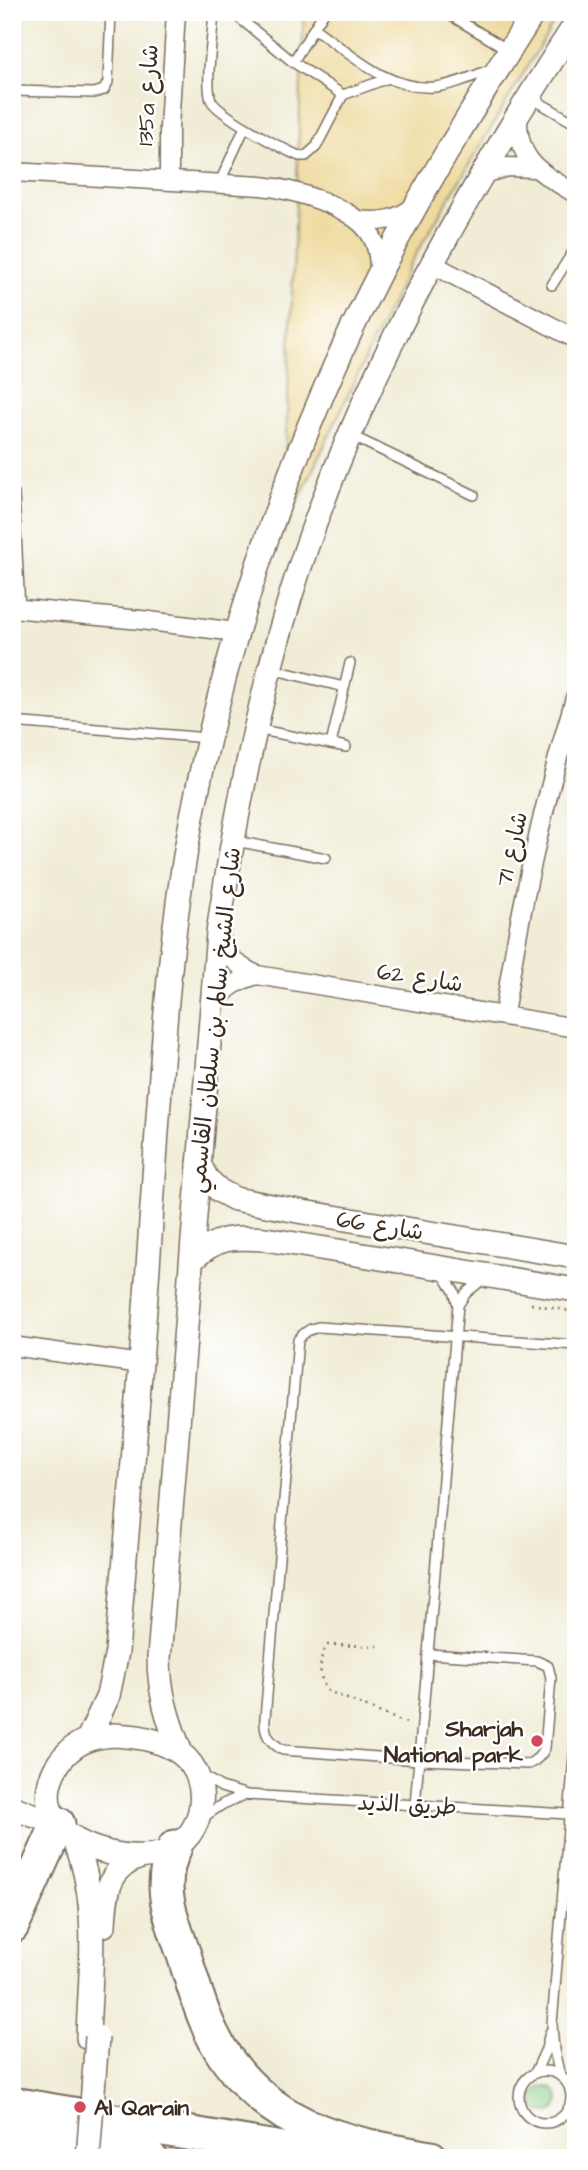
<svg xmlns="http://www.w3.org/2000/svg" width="588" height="2170" font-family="'Architects Daughter','Playpen Sans Arabic',sans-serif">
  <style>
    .green { fill: #8dce86; stroke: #647c52; stroke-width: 2 }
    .sand { fill: #eeda9e; stroke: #94825e; stroke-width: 2 }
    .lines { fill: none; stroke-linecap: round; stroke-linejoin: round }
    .service-casing { stroke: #7a6e5e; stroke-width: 12 }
    .minor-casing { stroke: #7a6e5e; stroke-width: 21 }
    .tertiary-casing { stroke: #7a6e5e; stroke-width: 26 }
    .motorway-casing { stroke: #7a6e5e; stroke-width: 37 }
    .path { stroke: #7a6e5e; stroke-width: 2.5; stroke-dasharray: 2 5; stroke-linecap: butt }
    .service { stroke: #fff; stroke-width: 9 }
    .minor { stroke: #fff; stroke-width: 18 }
    .tertiary { stroke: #fff; stroke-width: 23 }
    .motorway { stroke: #fff; stroke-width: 33 }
    .tertiary-bridge-casing { stroke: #7a6e5e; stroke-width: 26; stroke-linecap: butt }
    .tertiary-bridge { stroke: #fff; stroke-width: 23 }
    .poi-dot { fill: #d1495b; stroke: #fff; stroke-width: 2.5 }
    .labels { text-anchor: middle; stroke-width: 5; stroke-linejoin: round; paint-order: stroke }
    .street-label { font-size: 23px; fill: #3b2a1e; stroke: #fff }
    .poi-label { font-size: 23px; font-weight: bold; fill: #3b2a1e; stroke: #fff; text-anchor: end }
  </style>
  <rect width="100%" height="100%" fill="#fff"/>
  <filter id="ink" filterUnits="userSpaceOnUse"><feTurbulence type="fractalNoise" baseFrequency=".0143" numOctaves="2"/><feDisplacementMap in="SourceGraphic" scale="14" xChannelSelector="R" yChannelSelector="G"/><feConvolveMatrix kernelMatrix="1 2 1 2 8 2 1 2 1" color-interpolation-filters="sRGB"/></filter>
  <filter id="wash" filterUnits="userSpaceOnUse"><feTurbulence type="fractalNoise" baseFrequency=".00686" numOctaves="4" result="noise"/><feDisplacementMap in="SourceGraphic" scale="28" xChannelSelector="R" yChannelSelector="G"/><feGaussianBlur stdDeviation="1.57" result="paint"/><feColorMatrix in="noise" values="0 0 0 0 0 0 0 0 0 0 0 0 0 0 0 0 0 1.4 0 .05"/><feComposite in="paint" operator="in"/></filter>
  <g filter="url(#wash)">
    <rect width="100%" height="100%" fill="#f0ecd6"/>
    <!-- green -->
    <circle class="green" cx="546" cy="2100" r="13"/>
    <!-- sand -->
    <polygon class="sand" points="304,12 560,12 410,264 282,535"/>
  </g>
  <g filter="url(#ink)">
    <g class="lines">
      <!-- service casing -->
      <g class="service-casing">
        <g id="service">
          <path d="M 214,12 C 213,33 205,82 211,100 C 217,114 283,149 299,156 L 306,156 L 316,147 L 343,95 L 386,79"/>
          <polyline points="232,12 293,62 343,95"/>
          <polyline points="445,12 510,51"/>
          <path d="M 315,29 C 351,54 388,91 435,87 C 455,85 473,76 492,69"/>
          <polyline points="293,62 324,12"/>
          <polyline points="12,91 94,93 104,90 108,82 111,12"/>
          <polyline points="530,97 576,124"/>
          <polyline points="219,184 245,127"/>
          <polyline points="552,285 576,247"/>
          <polyline points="350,435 474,495"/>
          <polyline points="14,494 20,609"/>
          <polyline points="271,669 344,687"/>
          <polyline points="12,722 208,738"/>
          <polyline points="256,729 346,747"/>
          <polyline points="331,744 350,663"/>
          <polyline points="235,841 326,858"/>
          <polyline points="458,1305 466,1293 483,1279"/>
          <path d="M 428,1654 L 537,1661 L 548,1666 L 551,1678 L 545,1748 C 541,1756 537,1760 529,1764 L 419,1760 L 283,1750 C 269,1742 264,1734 265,1718 L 298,1340 C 304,1332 309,1329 319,1327 L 576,1345"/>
          <polyline points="203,1776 221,1787 247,1795 568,1814"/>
          <polyline points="415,1805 458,1305 454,1291 441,1271"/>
          <polyline points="202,1818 223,1804 245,1795"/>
          <circle cx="545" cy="2097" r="26"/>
          <polyline points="535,2073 546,2049 550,2032"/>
          <polyline points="560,2076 554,2050 552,2024 576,1732"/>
        </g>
      </g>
      <!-- minor casing -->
      <g class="minor-casing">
        <g id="minor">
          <path d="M 518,112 C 516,162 538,171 576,194"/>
          <path d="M 12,172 L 261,186 C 292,189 351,206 369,232 C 378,245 379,259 379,274"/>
          <polyline points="480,175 507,167 535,168"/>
          <polyline points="169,180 169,128 176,12"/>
          <path d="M 358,220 C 381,223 397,220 415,206"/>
          <polyline points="432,264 576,339"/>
          <polyline points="12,608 141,620 236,632"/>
          <path d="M 219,935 C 226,956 237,966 257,975 L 576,1028"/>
          <path d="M 212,1010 C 222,990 235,981 257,975"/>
          <path d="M 504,1015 C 520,907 544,800 576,695"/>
          <polyline points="12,1346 142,1364"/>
        </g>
      </g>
      <!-- tertiary casing -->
      <g class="tertiary-casing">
        <g id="tertiary">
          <polyline points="199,1164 207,1179 220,1191 235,1199 303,1212 576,1257"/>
          <path d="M 192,1260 C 217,1236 233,1237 265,1239 L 576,1290"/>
          <path d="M 114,1735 C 136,1736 161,1739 180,1753 C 218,1781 203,1848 155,1855 C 123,1860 71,1849 54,1818 C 38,1788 58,1752 87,1740 C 96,1736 105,1736 114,1735 Z"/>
          <path d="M 88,1739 L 108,1696 L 117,1652 C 129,1509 142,1365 151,1222 C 161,1078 167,933 197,792 C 235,612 296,436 380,272 C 426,183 480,97 534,12"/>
          <path d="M 181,1753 C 168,1721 159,1692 159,1658 L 218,933 C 235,818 256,710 290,598 C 353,392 459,203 576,23"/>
          <polyline points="12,1807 32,1815 56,1822"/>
          <path d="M 74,1838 C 101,1903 90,1969 88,2038"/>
          <path d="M 104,1925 C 106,1893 107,1866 144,1856"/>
        </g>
      </g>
      <!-- motorway casing -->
      <g class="motorway-casing">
        <g id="motorway">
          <path d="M 175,1847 C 156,1886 171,1917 184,1955 C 195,1990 205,2028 226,2058 C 277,2131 350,2144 431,2158"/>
          <polyline points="12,1926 58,1824"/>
          <polyline points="12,2104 337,2158"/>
          <polyline points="12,2134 150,2158"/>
        </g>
      </g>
      <!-- path -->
      <g class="path">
        <polyline points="531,1304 576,1312"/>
        <path d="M 378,1646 L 328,1645 C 318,1655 318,1681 328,1691 L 403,1722 L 409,1723"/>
        <polyline points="456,2151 494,2158"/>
      </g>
      <!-- service -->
      <use href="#service" class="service"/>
      <!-- minor -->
      <use href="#minor" class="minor"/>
      <!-- tertiary -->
      <use href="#tertiary" class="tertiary"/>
      <!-- motorway -->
      <use href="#motorway" class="motorway"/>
      <!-- tertiary-bridge casing -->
      <g class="tertiary-bridge-casing">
        <polyline id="tertiary-bridge" points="88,2158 97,2037"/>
      </g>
      <!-- tertiary-bridge -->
      <use href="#tertiary-bridge" class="tertiary-bridge"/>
    </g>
  </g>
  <!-- markers -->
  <g class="poi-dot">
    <circle cx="537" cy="1741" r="7"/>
    <circle cx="80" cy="2107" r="7"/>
  </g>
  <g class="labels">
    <!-- street labels -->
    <g class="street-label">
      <text transform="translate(147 95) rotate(-87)" y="8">135a شارع</text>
      <text transform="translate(511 849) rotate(-77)" y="8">شارع 71</text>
      <text transform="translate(420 977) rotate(9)" y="8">شارع 62</text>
      <text transform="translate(214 1020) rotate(-84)" y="8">شارع الشيخ سالم بن سلطان القاسمي</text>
      <text transform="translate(380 1225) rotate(9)" y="8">شارع 66</text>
      <text transform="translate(407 1804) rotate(3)" y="8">طريق الذيد</text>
    </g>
    <!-- poi labels -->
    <g class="poi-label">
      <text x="523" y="1736">Sharjah<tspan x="523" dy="26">National park</tspan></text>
      <text x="94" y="2115" text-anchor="start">Al Qarain</text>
    </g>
  </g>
  <!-- margin -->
  <rect width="588" height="2170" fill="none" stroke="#fff" stroke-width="42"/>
</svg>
